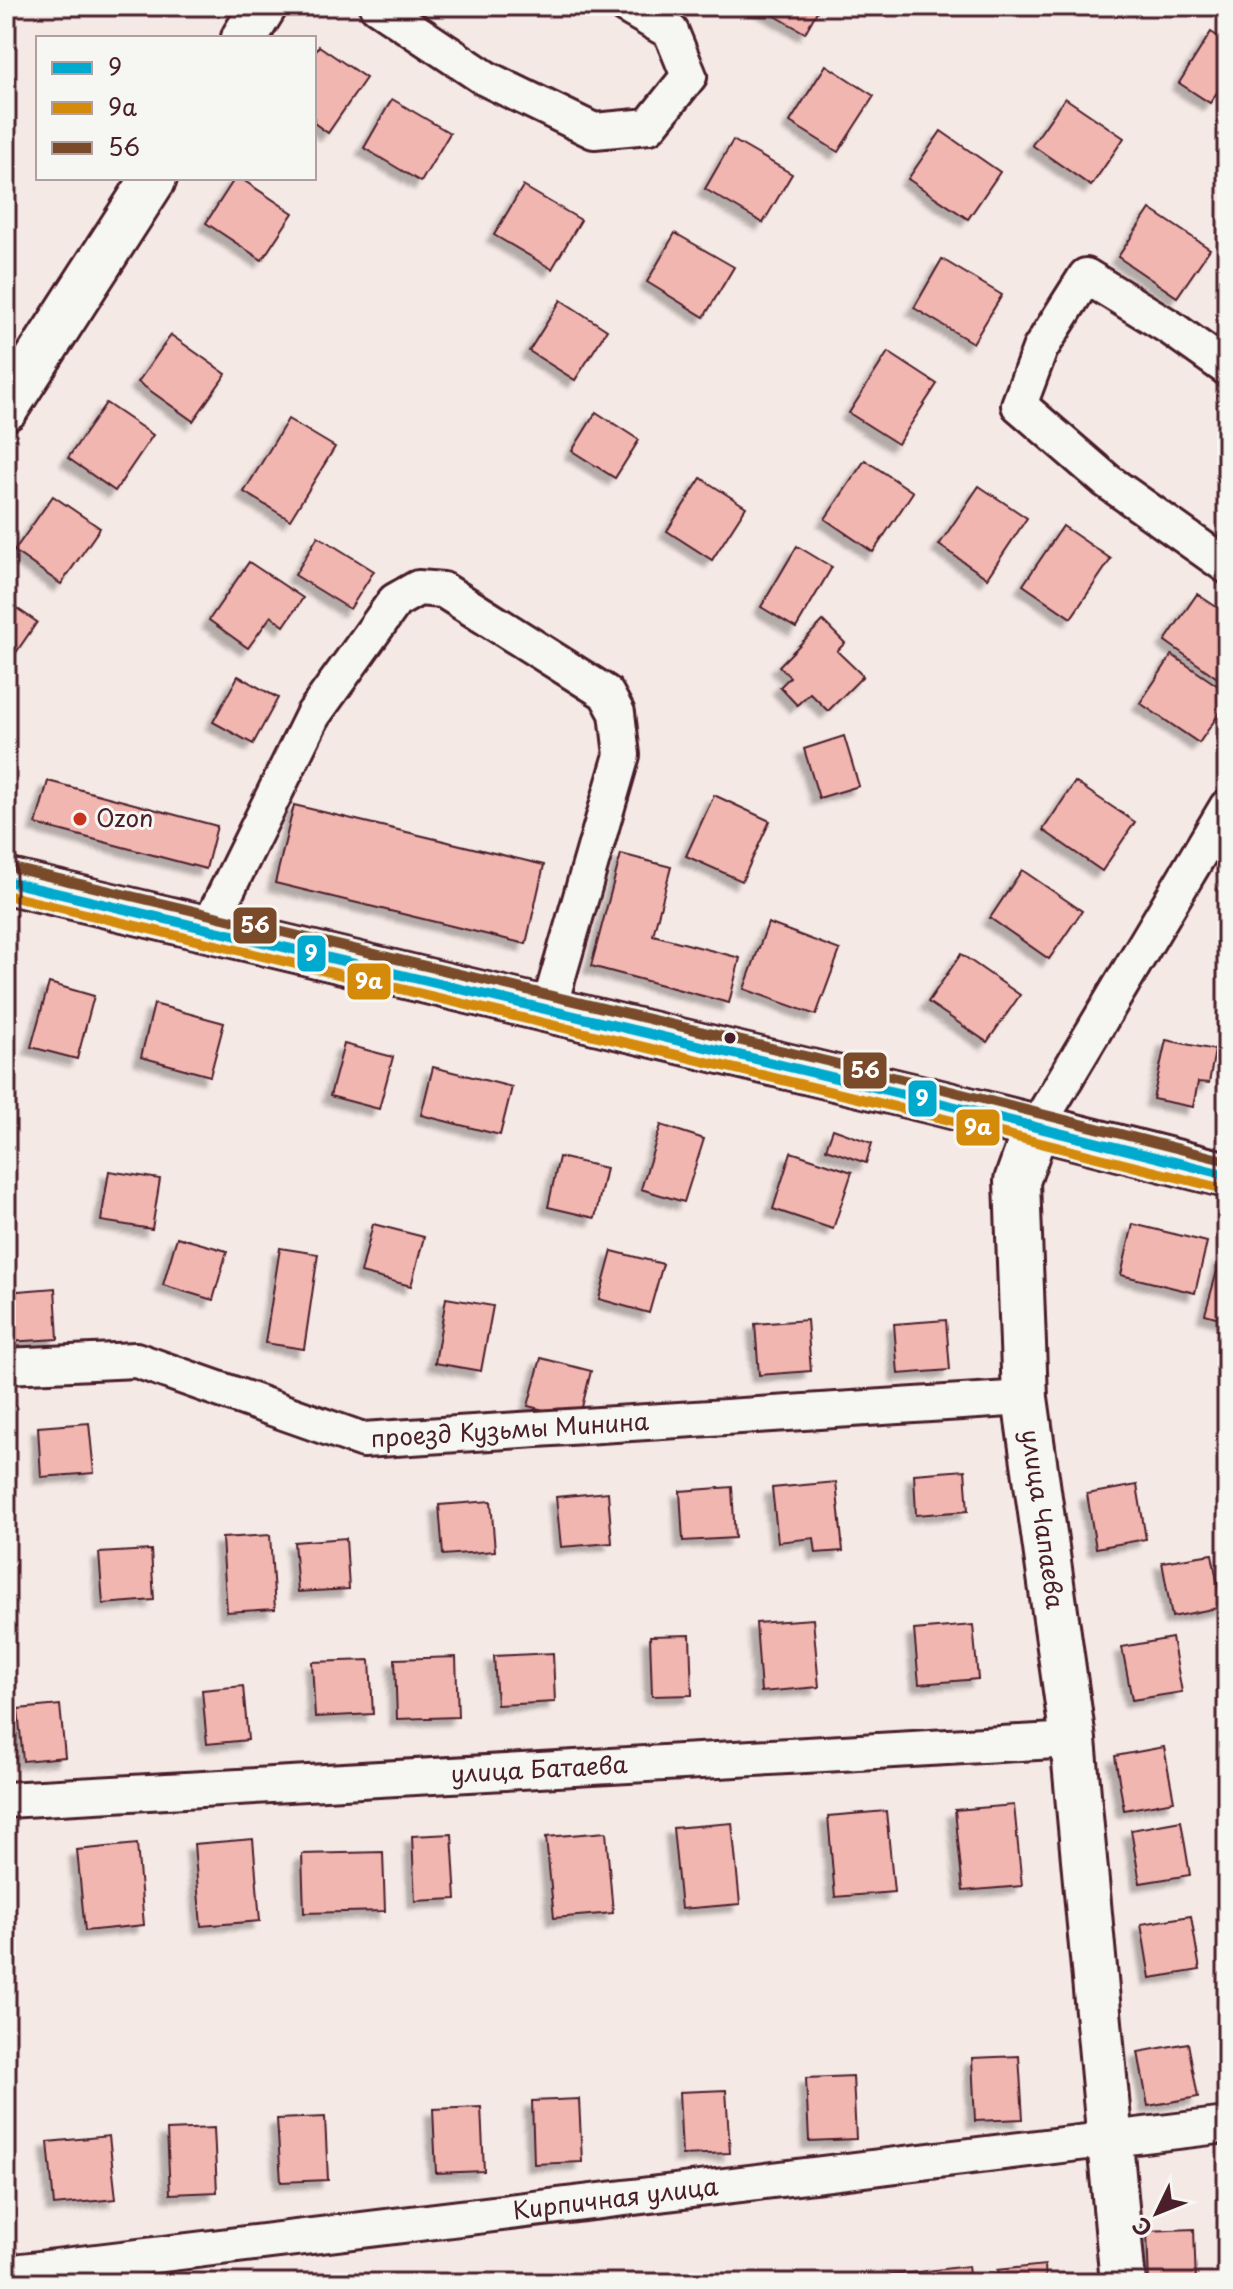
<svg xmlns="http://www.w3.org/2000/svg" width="1233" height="2289" font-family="'Playpen Sans',sans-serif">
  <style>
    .building { fill: #f2b6b1; stroke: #4a1f2b; stroke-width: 2; filter: url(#shadow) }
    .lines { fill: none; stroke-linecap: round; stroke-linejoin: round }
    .minor-casing { stroke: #4a1f2b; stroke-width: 40 }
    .secondary-casing { stroke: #4a1f2b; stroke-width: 50 }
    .minor { stroke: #f6f6f2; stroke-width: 34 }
    .secondary { stroke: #f6f6f2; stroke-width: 44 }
    .bus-1-casing { stroke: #f6f6f2; stroke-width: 16 }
    .bus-2-casing { stroke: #f6f6f2; stroke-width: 16 }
    .bus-3-casing { stroke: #f6f6f2; stroke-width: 16 }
    .bus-1 { stroke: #00a9ce; stroke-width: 10 }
    .bus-2 { stroke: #d48b09; stroke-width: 10 }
    .bus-3 { stroke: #7a4b2a; stroke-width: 10 }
    .poi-dot { fill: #c8321e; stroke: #f6f6f2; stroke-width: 3 }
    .bus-dot { fill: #4a1f2b; stroke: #f6f6f2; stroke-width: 3 }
    .labels { text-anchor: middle; stroke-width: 6; stroke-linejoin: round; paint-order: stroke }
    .poi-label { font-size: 24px; fill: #4a1f2b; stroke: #f6f6f2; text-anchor: start }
    .street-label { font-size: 24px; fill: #4a1f2b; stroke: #f6f6f2 }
    .line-badge { stroke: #f6f6f2; stroke-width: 3 }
    .badge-label { font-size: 22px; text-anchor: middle; font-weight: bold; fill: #fff }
  </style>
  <defs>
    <filter id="shadow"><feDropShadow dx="-7" dy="7" stdDeviation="2" flood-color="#0004"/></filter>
  </defs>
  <rect width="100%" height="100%" fill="#f5e9e5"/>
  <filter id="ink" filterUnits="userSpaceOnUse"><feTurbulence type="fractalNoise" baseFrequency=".0125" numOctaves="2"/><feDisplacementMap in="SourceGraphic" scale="16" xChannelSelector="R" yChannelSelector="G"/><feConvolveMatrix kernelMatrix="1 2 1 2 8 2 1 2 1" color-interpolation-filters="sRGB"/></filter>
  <g filter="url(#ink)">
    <!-- building -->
    <g class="building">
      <polygon points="6,6 18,6 6,26"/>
      <polygon points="758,6 820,6 805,33"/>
      <polygon points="1211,32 1227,42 1227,77 1210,103 1179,83"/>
      <polygon points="319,46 366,78 328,133 314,123 314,53"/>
      <polygon points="826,65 874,96 838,152 790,122"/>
      <polygon points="1065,98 1124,138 1091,186 1032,145"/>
      <polygon points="392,99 450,133 421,182 364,148"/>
      <polygon points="941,131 1000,172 968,219 908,179"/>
      <polygon points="733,140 792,174 763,223 705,189"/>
      <polygon points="235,178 240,178 293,213 262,260 206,223"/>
      <polygon points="523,186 581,220 552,269 494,235"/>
      <polygon points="1150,209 1210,249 1177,297 1118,257"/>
      <polygon points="675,233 734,267 704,317 647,282"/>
      <polygon points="942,259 1002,295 973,343 914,308"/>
      <polygon points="561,300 607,330 575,380 529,351"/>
      <polygon points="171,335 226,374 193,421 138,382"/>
      <polygon points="888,352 937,384 898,444 849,413"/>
      <polygon points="106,403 153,435 115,491 68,458"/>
      <polygon points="596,412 639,440 615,478 572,451"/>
      <polygon points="288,419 335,447 290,520 244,492"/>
      <polygon points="865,460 913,492 873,552 825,519"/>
      <polygon points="701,478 746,507 712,560 667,531"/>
      <polygon points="979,486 1027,518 987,578 939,545"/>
      <polygon points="53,496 100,528 61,584 14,551"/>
      <polygon points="1063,526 1111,559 1071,618 1023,585"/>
      <polygon points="318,536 374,571 350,609 295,575"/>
      <polygon points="797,546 832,567 796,628 761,607"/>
      <polygon points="249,562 303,598 284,626 271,616 248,648 209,620"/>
      <polygon points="1197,594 1227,614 1227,677 1223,682 1165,641"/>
      <polygon points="6,601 37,622 6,667"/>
      <polygon points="823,621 845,643 837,651 863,676 828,711 810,693 797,705 780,687 790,677 779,666"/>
      <polygon points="1172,655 1227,692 1227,702 1199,743 1140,703"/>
      <polygon points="238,676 278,698 253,744 213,722"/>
      <polygon points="844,736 859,786 819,798 804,749"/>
      <polygon points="48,781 217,826 206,869 36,824"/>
      <polygon points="1075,782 1135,822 1102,871 1043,830"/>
      <polygon points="714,795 770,821 742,881 686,856"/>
      <polygon points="294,805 544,865 526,944 275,883"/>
      <polygon points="621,854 671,867 653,935 740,958 729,1003 591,966"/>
      <polygon points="1022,870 1082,911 1049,959 990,918"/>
      <polygon points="768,923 840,950 816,1015 744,989"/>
      <polygon points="961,954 1020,995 987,1042 928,1002"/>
      <polygon points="49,983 94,996 77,1059 31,1047"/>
      <polygon points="154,1004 224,1023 210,1076 141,1057"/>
      <polygon points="1166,1040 1215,1050 1209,1083 1198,1082 1193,1107 1153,1099"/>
      <polygon points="344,1044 393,1057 379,1109 330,1096"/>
      <polygon points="433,1067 512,1087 500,1135 421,1115"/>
      <polygon points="661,1125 704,1139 684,1202 641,1189"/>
      <polygon points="833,1129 872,1143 866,1163 826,1149"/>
      <polygon points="791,1152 852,1172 833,1229 773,1209"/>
      <polygon points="559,1157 606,1168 595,1218 548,1207"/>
      <polygon points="109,1171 160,1179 152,1229 101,1221"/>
      <polygon points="373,1224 424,1237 411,1286 361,1273"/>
      <polygon points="1133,1224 1207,1242 1195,1293 1121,1275"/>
      <polygon points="177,1237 227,1251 213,1300 163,1285"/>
      <polygon points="280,1248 318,1254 304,1349 265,1343"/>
      <polygon points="612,1251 663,1264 649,1313 599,1299"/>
      <polygon points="1221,1257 1227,1258 1227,1320 1205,1314"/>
      <polygon points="55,1288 58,1339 7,1342 6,1292"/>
      <polygon points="446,1298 493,1306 481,1371 435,1363"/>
      <polygon points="807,1320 811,1371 759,1375 755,1324"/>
      <polygon points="946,1320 950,1370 898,1374 894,1324"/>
      <polygon points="541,1358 591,1371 579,1419 528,1406"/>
      <polygon points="89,1423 94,1473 41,1477 38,1427"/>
      <polygon points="965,1470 968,1511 916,1515 914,1474"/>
      <polygon points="836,1482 843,1551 816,1553 814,1538 778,1542 772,1488"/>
      <polygon points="1137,1485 1146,1539 1096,1548 1087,1494"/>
      <polygon points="732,1487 735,1538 683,1541 680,1491"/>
      <polygon points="608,1492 612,1543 561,1547 556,1497"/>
      <polygon points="491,1501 495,1551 443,1555 439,1505"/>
      <polygon points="270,1535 275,1609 227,1612 222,1538"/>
      <polygon points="346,1538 349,1589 298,1592 294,1542"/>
      <polygon points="151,1550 154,1600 103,1604 99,1553"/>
      <polygon points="1212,1554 1222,1607 1172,1617 1162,1562"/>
      <polygon points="813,1619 819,1687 761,1692 756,1623"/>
      <polygon points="973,1625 978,1679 919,1684 914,1630"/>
      <polygon points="690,1635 692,1695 652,1696 650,1636"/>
      <polygon points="1172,1638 1182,1692 1132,1700 1122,1647"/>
      <polygon points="553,1653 555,1702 497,1705 494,1656"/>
      <polygon points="456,1657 458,1717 397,1719 395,1659"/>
      <polygon points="370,1660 373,1714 315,1717 312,1662"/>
      <polygon points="243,1686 248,1740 207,1744 202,1690"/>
      <polygon points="60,1705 65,1757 23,1761 18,1709"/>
      <polygon points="1164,1747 1174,1801 1124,1810 1115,1756"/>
      <polygon points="1014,1805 1022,1886 963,1891 955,1810"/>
      <polygon points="886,1811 894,1892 835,1897 828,1816"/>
      <polygon points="1181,1821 1190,1875 1140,1883 1131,1830"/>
      <polygon points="732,1823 740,1904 681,1909 673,1828"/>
      <polygon points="606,1832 613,1913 554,1918 546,1837"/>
      <polygon points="452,1834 456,1899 415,1901 412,1836"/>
      <polygon points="253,1839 260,1921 201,1926 194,1844"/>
      <polygon points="137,1844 144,1925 85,1931 77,1850"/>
      <polygon points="383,1852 385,1911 304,1913 302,1854"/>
      <polygon points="1191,1916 1200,1970 1150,1978 1141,1924"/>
      <polygon points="1188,2043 1198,2097 1148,2106 1138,2052"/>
      <polygon points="1019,2056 1023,2119 975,2121 972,2058"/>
      <polygon points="853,2076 856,2139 809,2141 806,2078"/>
      <polygon points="726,2090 730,2153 682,2155 679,2092"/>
      <polygon points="579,2099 582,2162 534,2164 532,2101"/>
      <polygon points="481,2107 484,2171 436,2173 433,2109"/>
      <polygon points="325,2117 328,2180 281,2182 277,2119"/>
      <polygon points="214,2128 217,2192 170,2194 167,2130"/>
      <polygon points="109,2136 116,2199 54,2205 48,2142"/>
      <polygon points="1194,2229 1196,2283 1149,2283 1147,2231"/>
      <polygon points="1045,2265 1046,2283 999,2283 997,2270"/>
      <polygon points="968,2266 970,2283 885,2283 885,2276"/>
    </g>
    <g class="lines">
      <!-- minor casing -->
      <g class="minor-casing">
        <g id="minor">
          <polyline points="377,6 485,78 594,131 649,126 689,76 671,32 626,6"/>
          <polyline points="1227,368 1171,328 1086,276 1040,349 1019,405 1107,481 1227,566"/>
          <polyline points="208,929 313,715 395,601 418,588 443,590 606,693 617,713 622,755 548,1011"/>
          <polyline points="1036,1128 1227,807"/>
          <path id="s1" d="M 6,1366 L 136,1360 L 363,1440 L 1025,1398"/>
          <path id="s2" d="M 6,1800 L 1073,1740"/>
          <path id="s3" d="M 6,2273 L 1227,2125"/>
        </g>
      </g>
      <!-- secondary casing -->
      <g class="secondary-casing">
        <g id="secondary">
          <polyline points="244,38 264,6"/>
          <polyline points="6,408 154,178"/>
          <polyline points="6,881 928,1100 1227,1175"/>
          <path id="s4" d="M 1036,1128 L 1017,1181 L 1025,1398 L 1073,1740 L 1123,2283"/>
        </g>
      </g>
      <!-- minor -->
      <use href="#minor" class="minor"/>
      <!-- secondary -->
      <use href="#secondary" class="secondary"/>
      <!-- bus-1 casing -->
      <g class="bus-1-casing">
        <polyline id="bus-1" points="6,881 928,1100 1227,1175"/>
      </g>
      <!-- bus-2 casing -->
      <g class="bus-2-casing">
        <polyline id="bus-2" points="6,895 925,1114 1224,1189"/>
      </g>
      <!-- bus-3 casing -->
      <g class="bus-3-casing">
        <polyline id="bus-3" points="9,867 931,1086 1227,1161"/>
      </g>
      <!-- bus-1 -->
      <use href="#bus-1" class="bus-1"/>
      <!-- bus-2 -->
      <use href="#bus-2" class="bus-2"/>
      <!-- bus-3 -->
      <use href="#bus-3" class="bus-3"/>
    </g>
  </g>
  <!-- markers -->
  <circle class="poi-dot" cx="80" cy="819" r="8"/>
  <circle class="bus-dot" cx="730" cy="1038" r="7"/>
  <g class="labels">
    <!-- poi labels -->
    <g class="poi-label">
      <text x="96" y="827">Ozon</text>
    </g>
    <!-- street labels -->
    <g class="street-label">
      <text dy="8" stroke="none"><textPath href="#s1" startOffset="518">проезд Кузьмы Минина</textPath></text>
      <text dy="8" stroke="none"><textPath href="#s4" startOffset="396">улица Чапаева</textPath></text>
      <text dy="8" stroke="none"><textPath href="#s2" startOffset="534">улица Батаева</textPath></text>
      <text dy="8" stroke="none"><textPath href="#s3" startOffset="614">Кирпичная улица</textPath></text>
    </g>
  </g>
  <g class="line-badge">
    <rect x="232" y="906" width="46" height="39" rx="8" fill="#7a4b2a"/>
    <rect x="296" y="934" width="31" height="39" rx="8" fill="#00a9ce"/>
    <rect x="346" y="962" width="46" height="39" rx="8" fill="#d48b09"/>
    <rect x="842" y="1051" width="46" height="39" rx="8" fill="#7a4b2a"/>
    <rect x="907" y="1079" width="31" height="39" rx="8" fill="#00a9ce"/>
    <rect x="955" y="1108" width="46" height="39" rx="8" fill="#d48b09"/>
  </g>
  <g class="badge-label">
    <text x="255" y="933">56</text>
    <text x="311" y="961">9</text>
    <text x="369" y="989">9а</text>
    <text x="865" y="1078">56</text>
    <text x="922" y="1106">9</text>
    <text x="978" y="1135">9а</text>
  </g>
  <!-- margin -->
  <rect width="1233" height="2289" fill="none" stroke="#f6f6f2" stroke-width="32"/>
  <rect x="16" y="16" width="1201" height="2257" fill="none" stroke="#4a1f2b" stroke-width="3" filter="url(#ink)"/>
  <!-- legend -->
  <rect x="36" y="36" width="280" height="144" fill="#f6f6f2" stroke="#b1a0a2" stroke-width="2"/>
  <rect x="52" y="62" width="40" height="12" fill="#00a9ce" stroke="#b1a0a2" stroke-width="2"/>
  <text x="108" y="76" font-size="24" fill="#4a1f2b">9</text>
  <rect x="52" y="102" width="40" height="12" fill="#d48b09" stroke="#b1a0a2" stroke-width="2"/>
  <text x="108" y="116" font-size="24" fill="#4a1f2b">9а</text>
  <rect x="52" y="142" width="40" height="12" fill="#7a4b2a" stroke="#b1a0a2" stroke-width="2"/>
  <text x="108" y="156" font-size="24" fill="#4a1f2b">56</text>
  <!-- north arrow -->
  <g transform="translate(1157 2213) rotate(227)" stroke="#f6f6f2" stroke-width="6" paint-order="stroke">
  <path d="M0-6L14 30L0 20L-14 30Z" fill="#4a1f2b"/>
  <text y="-12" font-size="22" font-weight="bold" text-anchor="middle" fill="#4a1f2b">С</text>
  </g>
</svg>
